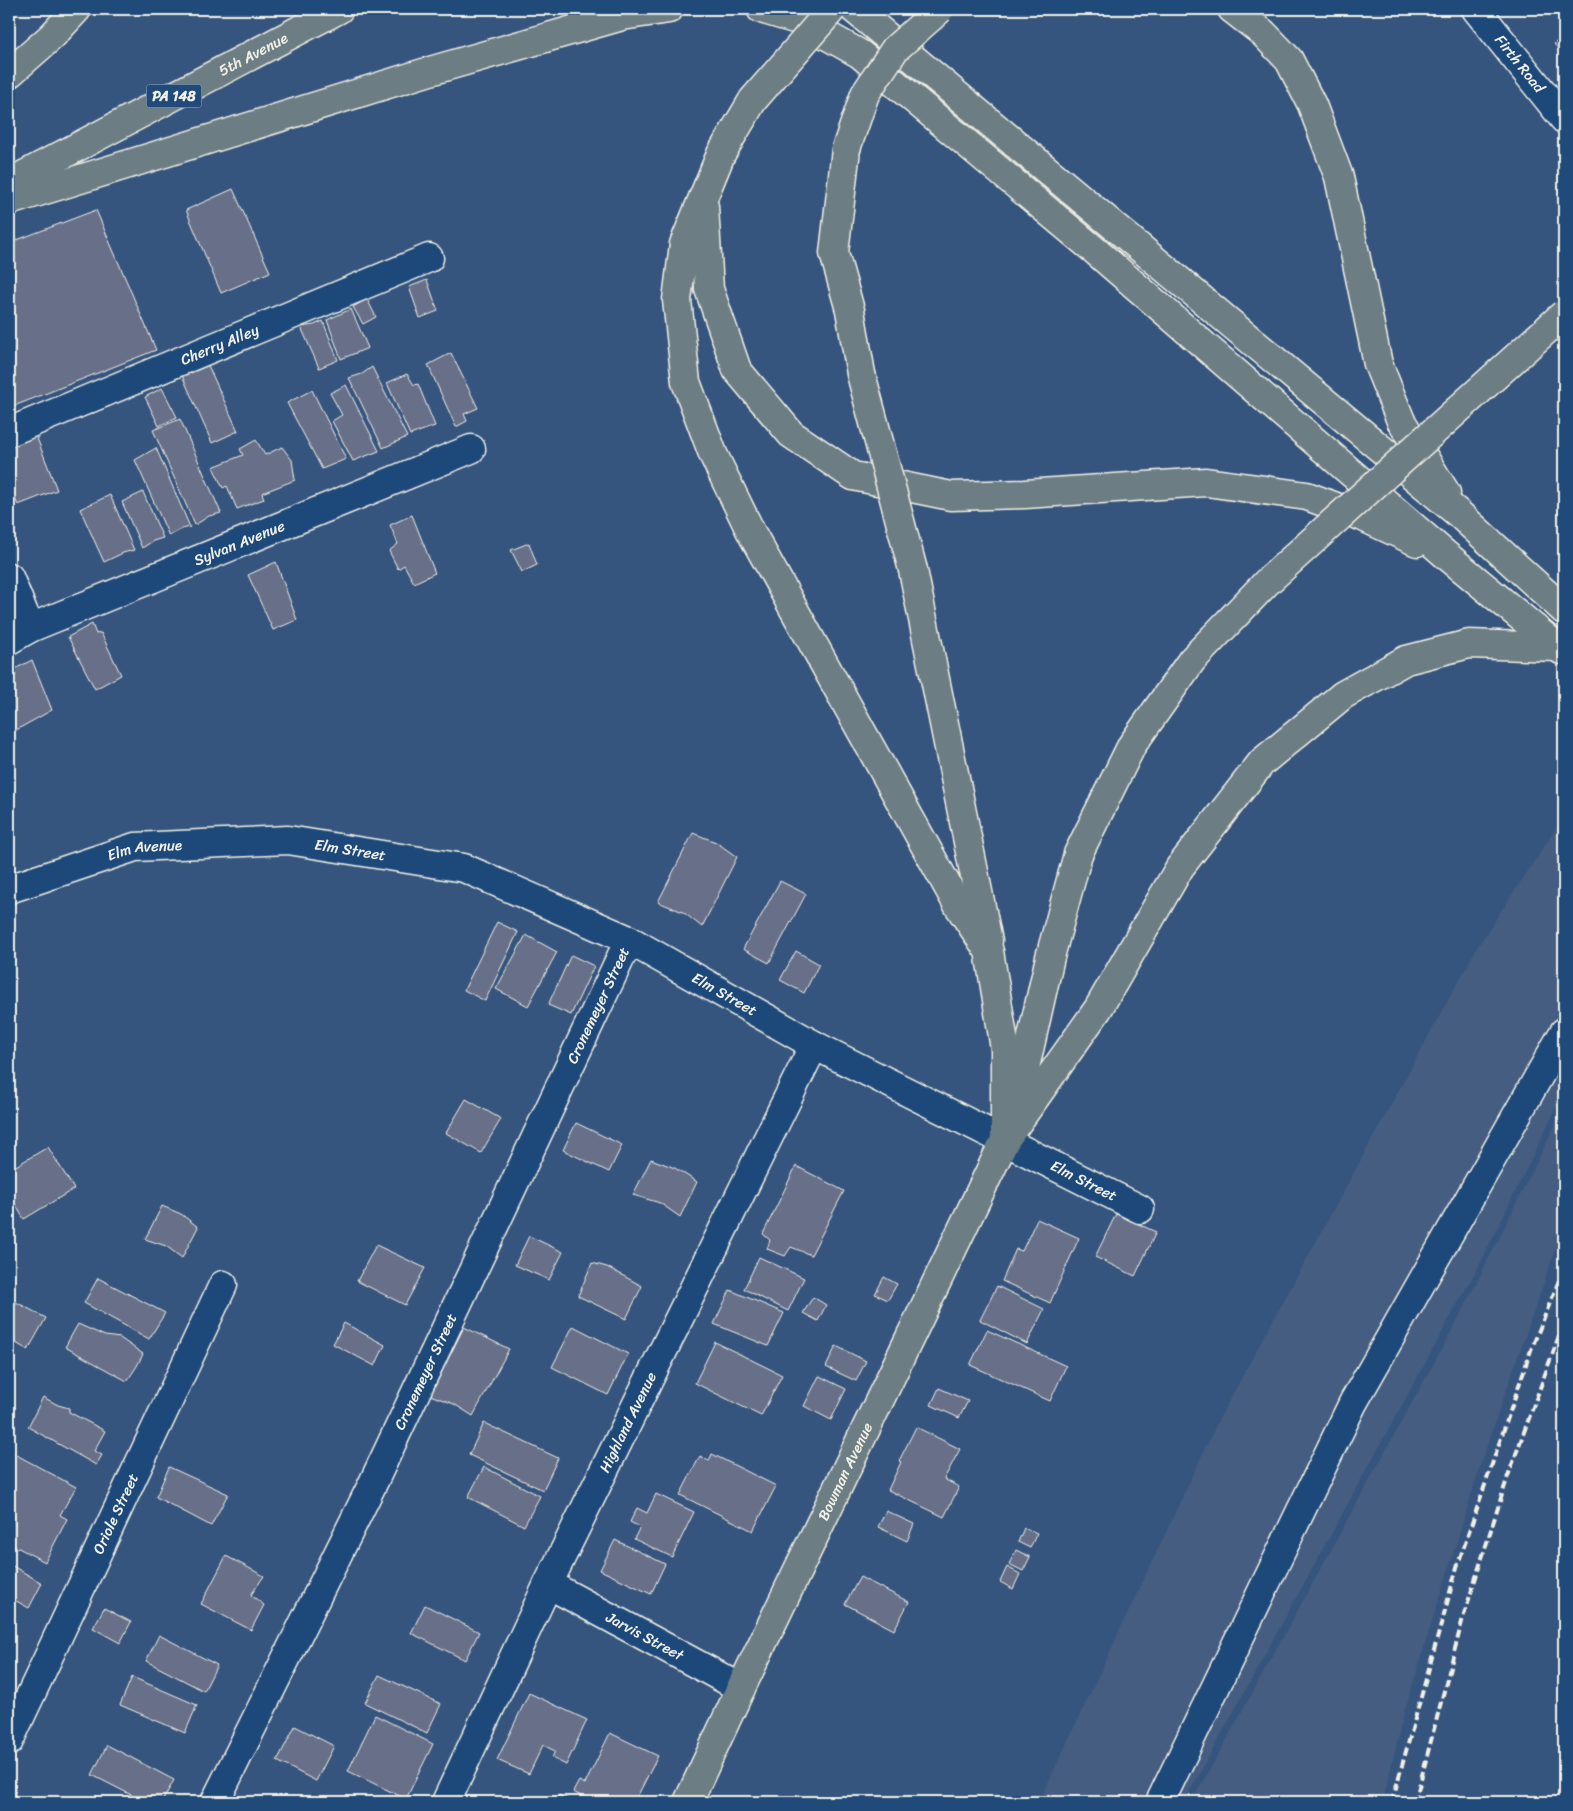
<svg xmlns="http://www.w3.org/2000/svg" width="1573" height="1811" font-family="Sriracha,sans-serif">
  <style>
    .built { fill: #445d81 }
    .building { fill: #687089; stroke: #f4f1e8 }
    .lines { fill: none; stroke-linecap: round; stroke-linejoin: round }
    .minor-casing { stroke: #f4f1e8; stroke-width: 31 }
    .major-casing { stroke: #f4f1e8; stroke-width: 31 }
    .minor { stroke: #1f4a7a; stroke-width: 28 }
    .major { stroke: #6c7e84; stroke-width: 28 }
    .rail { stroke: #f4f1e8; stroke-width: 4; stroke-dasharray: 8 4; stroke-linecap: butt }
    .major-bridge-casing { stroke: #f4f1e8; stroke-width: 31; stroke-linecap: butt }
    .major-bridge { stroke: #6c7e84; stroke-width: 28 }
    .labels { text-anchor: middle; stroke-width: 4.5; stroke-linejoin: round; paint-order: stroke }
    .shield { fill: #1f4a7a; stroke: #b4bfc7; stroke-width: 1 }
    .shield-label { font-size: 14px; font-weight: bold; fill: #f4f1e8 }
    .street-label { font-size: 15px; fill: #f4f1e8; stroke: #1f4a7a }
  </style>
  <rect width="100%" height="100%" fill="#35557e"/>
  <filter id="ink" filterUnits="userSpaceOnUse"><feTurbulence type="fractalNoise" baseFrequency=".02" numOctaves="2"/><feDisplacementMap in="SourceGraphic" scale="10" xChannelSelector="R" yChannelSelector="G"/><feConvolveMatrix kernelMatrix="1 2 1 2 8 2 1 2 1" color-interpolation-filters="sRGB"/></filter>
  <g filter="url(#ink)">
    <!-- built -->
    <g class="built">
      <polygon points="1564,816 1564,1092 1484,1256 1184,1802 1039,1802 1219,1419 1476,949"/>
      <polygon points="1564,1107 1564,1225 1483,1457 1404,1713 1383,1802 1192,1802 1462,1312"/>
    </g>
    <!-- building -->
    <g class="building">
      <polygon points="1564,35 1564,55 1554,44"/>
      <polygon points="233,189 270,272 221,293 186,210"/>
      <polygon points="96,210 156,350 9,408 9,243"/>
      <polygon points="427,280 438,311 420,318 409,287"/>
      <polygon points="367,299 376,317 363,324 353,307"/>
      <polygon points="351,309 368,348 341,359 327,320"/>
      <polygon points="323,321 338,360 319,368 301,327 314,325"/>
      <polygon points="451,353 478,408 464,414 467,421 456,427 428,365"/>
      <polygon points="206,361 238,431 212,443 181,373"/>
      <polygon points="372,367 407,437 383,448 349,378 362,374"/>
      <polygon points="407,374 414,385 418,384 435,426 410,435 387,383"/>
      <polygon points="346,385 379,451 353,461 332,421 342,415 330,393"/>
      <polygon points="162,388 177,417 159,426 145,397"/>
      <polygon points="312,390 346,459 322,469 287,403"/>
      <polygon points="180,419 221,513 209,516 195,525 153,430"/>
      <polygon points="35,433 57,490 18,505 9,485 9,443"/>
      <polygon points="256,440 265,455 282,447 292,460 295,480 262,493 264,499 237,509 227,486 223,488 213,467 243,455 240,449"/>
      <polygon points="156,448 190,527 182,529 169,536 135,460"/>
      <polygon points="143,492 163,538 153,541 142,548 122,502"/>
      <polygon points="110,495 134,550 123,553 104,562 80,509"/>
      <polygon points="412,515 435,573 414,583 404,565 398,569 389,551 398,544 390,525"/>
      <polygon points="529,543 537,565 522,572 511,550"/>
      <polygon points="276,562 297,620 273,630 248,575"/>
      <polygon points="92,624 96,634 101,633 121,675 95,689 68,637"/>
      <polygon points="32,660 52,710 9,734 9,672"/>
      <polygon points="693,833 716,842 737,857 702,927 683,912 658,902"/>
      <polygon points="780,881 806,894 769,963 743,949"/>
      <polygon points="497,922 518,932 485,1001 464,990"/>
      <polygon points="526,935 557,952 528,1006 496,989"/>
      <polygon points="796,951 819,964 804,993 780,980"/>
      <polygon points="571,955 594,966 571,1015 548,1005"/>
      <polygon points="466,1099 501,1119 481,1153 446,1133"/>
      <polygon points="576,1123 622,1145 609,1172 563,1150"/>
      <polygon points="48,1147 74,1189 24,1219 9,1194 9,1170"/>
      <polygon points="651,1159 675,1168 697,1182 680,1217 660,1203 633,1195"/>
      <polygon points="796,1166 844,1191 811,1255 791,1247 785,1256 767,1249 770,1240 763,1234"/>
      <polygon points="162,1206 181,1214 198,1227 182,1258 166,1246 145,1239"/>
      <polygon points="1116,1214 1156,1232 1135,1276 1095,1257"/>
      <polygon points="1037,1219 1079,1238 1050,1303 1002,1281 1016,1249 1022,1251"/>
      <polygon points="529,1236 563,1252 549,1280 515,1265"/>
      <polygon points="376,1245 425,1268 405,1305 357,1281"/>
      <polygon points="759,1257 804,1278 788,1311 744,1289"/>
      <polygon points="592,1263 607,1267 642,1286 626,1319 578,1296"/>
      <polygon points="884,1277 897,1284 888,1300 875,1294"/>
      <polygon points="98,1278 165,1313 149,1339 84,1303"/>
      <polygon points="997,1286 1044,1309 1027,1344 980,1320"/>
      <polygon points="730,1290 784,1313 768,1346 714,1324"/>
      <polygon points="813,1297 826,1305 818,1321 803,1313"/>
      <polygon points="16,1302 46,1318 28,1350 9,1339 9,1314"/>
      <polygon points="344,1323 385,1345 375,1366 333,1344"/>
      <polygon points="78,1324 105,1336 120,1338 143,1354 137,1366 127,1381 65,1347"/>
      <polygon points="573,1326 628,1354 608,1395 552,1367"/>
      <polygon points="464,1327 509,1349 473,1416 454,1404 430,1395"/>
      <polygon points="987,1330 1066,1366 1050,1401 970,1365"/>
      <polygon points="715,1342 782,1375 761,1416 695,1383"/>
      <polygon points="836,1346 866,1361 856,1381 826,1367"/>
      <polygon points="819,1376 846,1389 831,1420 804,1406"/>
      <polygon points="939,1388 968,1401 959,1418 931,1405"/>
      <polygon points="43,1397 58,1405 69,1408 69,1412 105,1431 94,1451 102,1455 96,1465 28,1427"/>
      <polygon points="484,1423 558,1458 543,1490 469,1455"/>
      <polygon points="916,1427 960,1449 944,1479 959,1487 944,1517 888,1490 901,1462 899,1461"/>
      <polygon points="9,1451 76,1487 60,1515 67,1519 45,1562 9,1543"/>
      <polygon points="712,1454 776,1486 753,1531 680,1495 700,1456 709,1461"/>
      <polygon points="169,1467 228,1494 211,1526 156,1497"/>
      <polygon points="484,1467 540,1496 524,1526 468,1497"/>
      <polygon points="656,1494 694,1512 672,1557 634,1539 640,1527 630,1522 637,1508 647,1513"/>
      <polygon points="886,1511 914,1524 907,1541 878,1527"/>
      <polygon points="1024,1528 1037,1533 1030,1548 1018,1542"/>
      <polygon points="615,1540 665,1564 651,1594 600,1570"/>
      <polygon points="1016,1550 1030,1557 1023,1571 1009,1564"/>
      <polygon points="226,1556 264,1576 251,1595 264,1605 251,1630 201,1604"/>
      <polygon points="9,1564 42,1583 29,1608 9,1597"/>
      <polygon points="1007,1567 1020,1574 1013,1589 1000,1582"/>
      <polygon points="860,1577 909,1602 894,1630 845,1604"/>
      <polygon points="425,1605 479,1632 465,1660 411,1633"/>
      <polygon points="104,1608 131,1622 120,1643 93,1628"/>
      <polygon points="159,1635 217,1665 204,1691 146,1661"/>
      <polygon points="379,1675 441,1704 427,1733 365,1703"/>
      <polygon points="132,1677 197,1705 185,1733 120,1705"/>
      <polygon points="529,1693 587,1720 566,1765 552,1758 555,1751 543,1745 529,1774 497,1760"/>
      <polygon points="375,1715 433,1744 406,1799 348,1771"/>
      <polygon points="295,1726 334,1746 316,1781 277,1761"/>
      <polygon points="610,1733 658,1756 636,1799 644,1802 594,1802 573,1792 579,1781 585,1784"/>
      <polygon points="107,1745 174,1780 162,1802 145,1802 92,1775"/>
      <polygon points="559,1795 575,1802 555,1802"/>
    </g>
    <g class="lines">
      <!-- minor casing -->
      <g class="minor-casing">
        <g id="minor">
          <path id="s1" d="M 1476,9 L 1564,119"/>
          <path id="s2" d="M 9,432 L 429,258"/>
          <polyline points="9,577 30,628"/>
          <path id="s3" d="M 9,640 L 30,628 L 471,449"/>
          <path id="s4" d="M 9,889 L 135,847 L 288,840 L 464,868 L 629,940 L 814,1045 L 1140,1209"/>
          <path id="s5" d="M 548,1584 L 741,1688"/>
          <path id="s6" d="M 9,1741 L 223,1285"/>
          <path id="s7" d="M 215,1802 L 373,1483 L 629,940"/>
          <path id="s8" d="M 446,1802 L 548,1584 L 814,1045"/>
          <polyline points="1160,1802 1353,1403 1564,1032"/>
        </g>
      </g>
      <!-- major casing -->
      <g class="major-casing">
        <g id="major">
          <polyline points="761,9 801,21 860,54 1092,248 1446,555 1561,650"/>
          <polyline points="854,9 1459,514 1564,610"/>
          <polyline points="1232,9 1263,33 1289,60 1312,105 1339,177 1378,364 1401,421 1446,493"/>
          <polyline points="9,74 52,36 77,9"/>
          <polyline points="753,100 721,154 684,244 677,300 686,382 713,454 751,532 958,905 989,951 1005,1049 1005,1140"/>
          <polyline points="846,149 834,253 850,310 861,374"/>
          <path id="s9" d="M 9,183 L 339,9"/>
          <polyline points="9,201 430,71 622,16 669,9"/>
          <polyline points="704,206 709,289 737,370 791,434 853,476 951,496 1025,494 1206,482 1307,496 1363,517 1417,542"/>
          <polyline points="913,570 988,941"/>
          <polyline points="1014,1110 1022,1081 1050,957 1078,854 1132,745 1192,660 1268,581"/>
          <path id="s10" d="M 688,1802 L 741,1688 L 1005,1140 L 1098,1009 L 1180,867 L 1262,762 L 1343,695 L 1406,660 L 1469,644 L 1557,647"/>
        </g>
      </g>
      <!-- minor -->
      <use href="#minor" class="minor"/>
      <!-- major -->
      <use href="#major" class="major"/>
      <!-- rail -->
      <g class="rail">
        <polyline points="1392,1802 1457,1567 1531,1350 1564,1268"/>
        <polyline points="1415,1802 1463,1618 1508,1476 1564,1322"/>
      </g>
      <!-- major-bridge casing -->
      <g class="major-bridge-casing">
        <g id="major-bridge">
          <polyline points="753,100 832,9"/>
          <polyline points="846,149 865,94 895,49 940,9"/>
          <polyline points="861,374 913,570"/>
          <polyline points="1268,581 1564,314"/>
        </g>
      </g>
      <!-- major-bridge -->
      <use href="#major-bridge" class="major-bridge"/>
    </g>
  </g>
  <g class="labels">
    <!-- shield labels -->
    <rect class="shield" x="146.5" y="84.5" width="55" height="23" rx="4"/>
    <g class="shield-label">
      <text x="174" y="101">PA 148</text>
    </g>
    <!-- street labels -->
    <g class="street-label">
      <text dy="5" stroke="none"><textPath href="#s9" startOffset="276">5th Avenue</textPath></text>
      <text dy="5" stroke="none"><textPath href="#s1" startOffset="70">Firth Road</textPath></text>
      <text dy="5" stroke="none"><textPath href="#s2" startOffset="228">Cherry Alley</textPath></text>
      <text dy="5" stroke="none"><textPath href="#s3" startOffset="250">Sylvan Avenue</textPath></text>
      <text dy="5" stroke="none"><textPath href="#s4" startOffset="349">Elm Street</textPath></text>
      <text dy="5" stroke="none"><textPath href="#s4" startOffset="142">Elm Avenue</textPath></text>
      <text dy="5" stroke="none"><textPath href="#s4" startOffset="754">Elm Street</textPath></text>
      <text dy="5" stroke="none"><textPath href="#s7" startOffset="884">Cronemeyer Street</textPath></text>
      <text dy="5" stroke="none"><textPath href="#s4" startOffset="1159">Elm Street</textPath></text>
      <text dy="5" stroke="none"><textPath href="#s7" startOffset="479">Cronemeyer Street</textPath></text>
      <text dy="5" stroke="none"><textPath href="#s8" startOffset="421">Highland Avenue</textPath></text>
      <text dy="5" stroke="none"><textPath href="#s10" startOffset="366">Bowman Avenue</textPath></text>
      <text dy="5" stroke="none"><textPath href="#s6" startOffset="251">Oriole Street</textPath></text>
      <text dy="5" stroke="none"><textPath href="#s5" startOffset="110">Jarvis Street</textPath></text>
    </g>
  </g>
  <!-- margin -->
  <rect width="1573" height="1811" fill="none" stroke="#1f4a7a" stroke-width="30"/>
  <rect x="15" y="15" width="1543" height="1781" fill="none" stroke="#f4f1e8" stroke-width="2" filter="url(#ink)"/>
</svg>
